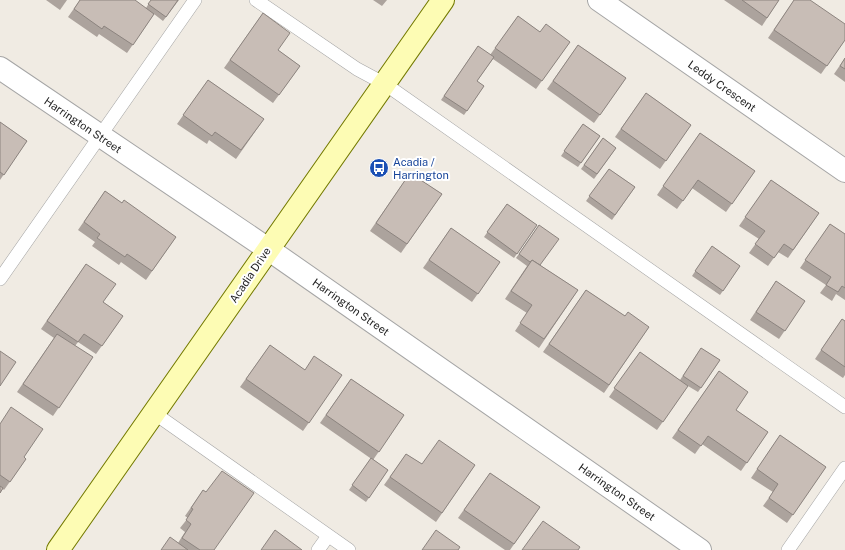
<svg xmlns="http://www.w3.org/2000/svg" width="845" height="550" font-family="'Public Sans',sans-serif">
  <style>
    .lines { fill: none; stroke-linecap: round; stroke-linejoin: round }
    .lane-casing { stroke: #a5a5a5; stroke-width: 14 }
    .street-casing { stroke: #a5a5a5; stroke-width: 24 }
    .secondary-casing { stroke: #747a00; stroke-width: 24 }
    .lane { stroke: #fff; stroke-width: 13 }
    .street { stroke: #fff; stroke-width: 22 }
    .secondary { stroke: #fdfcb4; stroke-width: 22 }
    .wall { fill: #aca39d }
    .building { fill: #c8bdb6; stroke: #8c847f }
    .labels { text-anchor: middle; stroke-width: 4; stroke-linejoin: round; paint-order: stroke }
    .street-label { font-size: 11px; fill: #1e1e1e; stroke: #fff }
    .transit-label { font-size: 11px; fill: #164399; stroke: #fff; text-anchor: start }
  </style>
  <rect width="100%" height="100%" fill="#f0ebe3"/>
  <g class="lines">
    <!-- lane casing -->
    <g class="lane-casing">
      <g id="lane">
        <polyline points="256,0 357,69 385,84 845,407"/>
        <polyline points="0,279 195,0"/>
        <polyline points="154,413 349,550"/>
        <polyline points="318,550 328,536"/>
        <polyline points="788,550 845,468"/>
      </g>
    </g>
    <!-- street casing -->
    <g class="street-casing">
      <g id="street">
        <polyline points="599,0 845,171"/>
        <polyline points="0,68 268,249 700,550"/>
      </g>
    </g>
    <!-- secondary casing -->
    <g class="secondary-casing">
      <polyline id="secondary" points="58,550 443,0"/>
    </g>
    <!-- lane -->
    <use href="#lane" class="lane"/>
    <!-- street -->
    <use href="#street" class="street"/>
    <!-- secondary -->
    <use href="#secondary" class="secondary"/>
  </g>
  <!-- wall -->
  <g class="wall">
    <polygon points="46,0 67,0 60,10"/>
    <polygon points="80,0 146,8 151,0 179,0 163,21 154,14 127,53 99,34 97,37 68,17"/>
    <polygon points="373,0 387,0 382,6"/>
    <polygon points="724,0 779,0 762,26"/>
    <polygon points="794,0 845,40 821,74 768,38"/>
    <polygon points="263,13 278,50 300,66 273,103 224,68"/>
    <polygon points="518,16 540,32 570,42 536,89 493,59 477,81 484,86 464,115 441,100 478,46 490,55"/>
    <polygon points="578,45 626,78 594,123 547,89"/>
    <polygon points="845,58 845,82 834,74"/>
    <polygon points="208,80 264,119 236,159 209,140 207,144 177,124"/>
    <polygon points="646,93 691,125 660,169 615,137"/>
    <polygon points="0,122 27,141 0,180"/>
    <polygon points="583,124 600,136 578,167 561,156"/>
    <polygon points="700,133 755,171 726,212 692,188 677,209 657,195"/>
    <polygon points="603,138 616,148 594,179 581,169"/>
    <polygon points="609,169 635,187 612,220 586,201"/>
    <polygon points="410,173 442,194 401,253 370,231"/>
    <polygon points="771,180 819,213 788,258 778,252 768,266 749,253 759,239 739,226"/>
    <polygon points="105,191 122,203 176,237 146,280 121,262 119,265 92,246 95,242 78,230"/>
    <polygon points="507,204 537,225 514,258 484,237"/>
    <polygon points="830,224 845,234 845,300 836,294 832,301 820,293 826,285 800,268"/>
    <polygon points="539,225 540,265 578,290 539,348 515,331 527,313 505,299 527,266 516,258"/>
    <polygon points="451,228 500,262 472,302 423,268"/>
    <polygon points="712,246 740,266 720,295 692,276"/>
    <polygon points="86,264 103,302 123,316 96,354 78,342 75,346 93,357 53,416 17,392 54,338 41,329"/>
    <polygon points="776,281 805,301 779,339 750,320"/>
    <polygon points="586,290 625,316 649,327 604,393 543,352"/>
    <polygon points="842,319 845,321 845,375 843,378 815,359"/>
    <polygon points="270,345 305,370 342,375 303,431 240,387"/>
    <polygon points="701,348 720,360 698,392 688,386 657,430 609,397 640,352 680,380"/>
    <polygon points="719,371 736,410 768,432 741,471 702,444 695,454 672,438"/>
    <polygon points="351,379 404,415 373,460 320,423"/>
    <polygon points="0,424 24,457 26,459 4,490 3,489 0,493"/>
    <polygon points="780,435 826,467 787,523 763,506 773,492 751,478"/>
    <polygon points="406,454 422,464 475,465 436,522 384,485"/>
    <polygon points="371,458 388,470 366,502 349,490"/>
    <polygon points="490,473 540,507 510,550 505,550 458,518"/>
    <polygon points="203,490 206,492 214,550 161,550 178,543 185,532 180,528 188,518 185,516"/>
  </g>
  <!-- building -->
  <g class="building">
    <polygon points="80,0 135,0 154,14 133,45 104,26 102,29 74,9"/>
    <polygon points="151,0 178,0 166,17 148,4"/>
    <polygon points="742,0 779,0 767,18"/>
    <polygon points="794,0 810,0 845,24 845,40 827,66 774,30"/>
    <polygon points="263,13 290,33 278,50 300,66 279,95 230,60"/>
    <polygon points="518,16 540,32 546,24 570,42 542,81 495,48"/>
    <polygon points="578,45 626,78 600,115 553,81"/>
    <polygon points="478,46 494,57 477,81 484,86 467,111 444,96"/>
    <polygon points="845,58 845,69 840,66"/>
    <polygon points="208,80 264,119 241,150 215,132 212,136 183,115"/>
    <polygon points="646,93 691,125 666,161 621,129"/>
    <polygon points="0,122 27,141 4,175 0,172"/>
    <polygon points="583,124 600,136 581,163 564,151"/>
    <polygon points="700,133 755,171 732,204 698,180 683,201 663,186"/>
    <polygon points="603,138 616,148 597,174 584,165"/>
    <polygon points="609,169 635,187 615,215 589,196"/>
    <polygon points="410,173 442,194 407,244 376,223"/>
    <polygon points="771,180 819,213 793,250 784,244 774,258 755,244 765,231 745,217"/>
    <polygon points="105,191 122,203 124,200 176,237 152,271 127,254 125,257 97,238 100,234 84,222"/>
    <polygon points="507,204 537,225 517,254 487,232"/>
    <polygon points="830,224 845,234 845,288 842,286 838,292 826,285 831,277 805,260"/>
    <polygon points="539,225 559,239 540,265 532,260 530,262 519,254"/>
    <polygon points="451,228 500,262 478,294 429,260"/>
    <polygon points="712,246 740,266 723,291 695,271"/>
    <polygon points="532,260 578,290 544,339 520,323 532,305 511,291"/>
    <polygon points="86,264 116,284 103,302 123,316 102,346 84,334 78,342 47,321"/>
    <polygon points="776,281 805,301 785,331 756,312"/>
    <polygon points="586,290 625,316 628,312 649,327 609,385 549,344"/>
    <polygon points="842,319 845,321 845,367 821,350"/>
    <polygon points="57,334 93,357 59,408 23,384"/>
    <polygon points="270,345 305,370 314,356 342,375 309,423 246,379"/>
    <polygon points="701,348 720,360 701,388 683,376"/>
    <polygon points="0,351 16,362 0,386"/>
    <polygon points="640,352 688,386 663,422 614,388"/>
    <polygon points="719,371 748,392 736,410 768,432 747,463 708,436 701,446 678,430"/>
    <polygon points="351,379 404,415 379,452 326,415"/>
    <polygon points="11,407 43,429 24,457 26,459 10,482 0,475 0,424"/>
    <polygon points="780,435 826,467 793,515 769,498 778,484 757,469"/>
    <polygon points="439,440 475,465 442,513 390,477 406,454 422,464"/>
    <polygon points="371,458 388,470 369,498 352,485"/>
    <polygon points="222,471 254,493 214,550 200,550 182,538 191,524 186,520 193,509 191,508 203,490 206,492"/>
    <polygon points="490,473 540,507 514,544 464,510"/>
    <polygon points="0,486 3,488 0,493"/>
    <polygon points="543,521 580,547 578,550 522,550"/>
    <polygon points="275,530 302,550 261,550"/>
    <polygon points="436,530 460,547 458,550 422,550"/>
    <polygon points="170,537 188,550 161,550"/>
  </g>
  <!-- icons -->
  <defs>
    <g id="bus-disc" transform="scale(1)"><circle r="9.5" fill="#1a4fb4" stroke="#fff"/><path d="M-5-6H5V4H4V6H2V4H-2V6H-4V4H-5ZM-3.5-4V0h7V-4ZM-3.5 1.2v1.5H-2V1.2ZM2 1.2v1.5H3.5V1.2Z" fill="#fff"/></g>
  </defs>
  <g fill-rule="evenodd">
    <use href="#bus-disc" x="379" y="168"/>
  </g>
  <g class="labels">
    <!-- street labels -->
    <g class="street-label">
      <text transform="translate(722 86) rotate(35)" y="4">Leddy Crescent</text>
      <text transform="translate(83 125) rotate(34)" y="4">Harrington Street</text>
      <text transform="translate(250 275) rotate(-56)" y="4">Acadia Drive</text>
      <text transform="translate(351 307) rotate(35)" y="4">Harrington Street</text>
      <text transform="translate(617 492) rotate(35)" y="4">Harrington Street</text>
    </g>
    <!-- transit labels -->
    <g class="transit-label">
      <text x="393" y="166">Acadia /<tspan x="393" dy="13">Harrington</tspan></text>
    </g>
  </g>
</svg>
